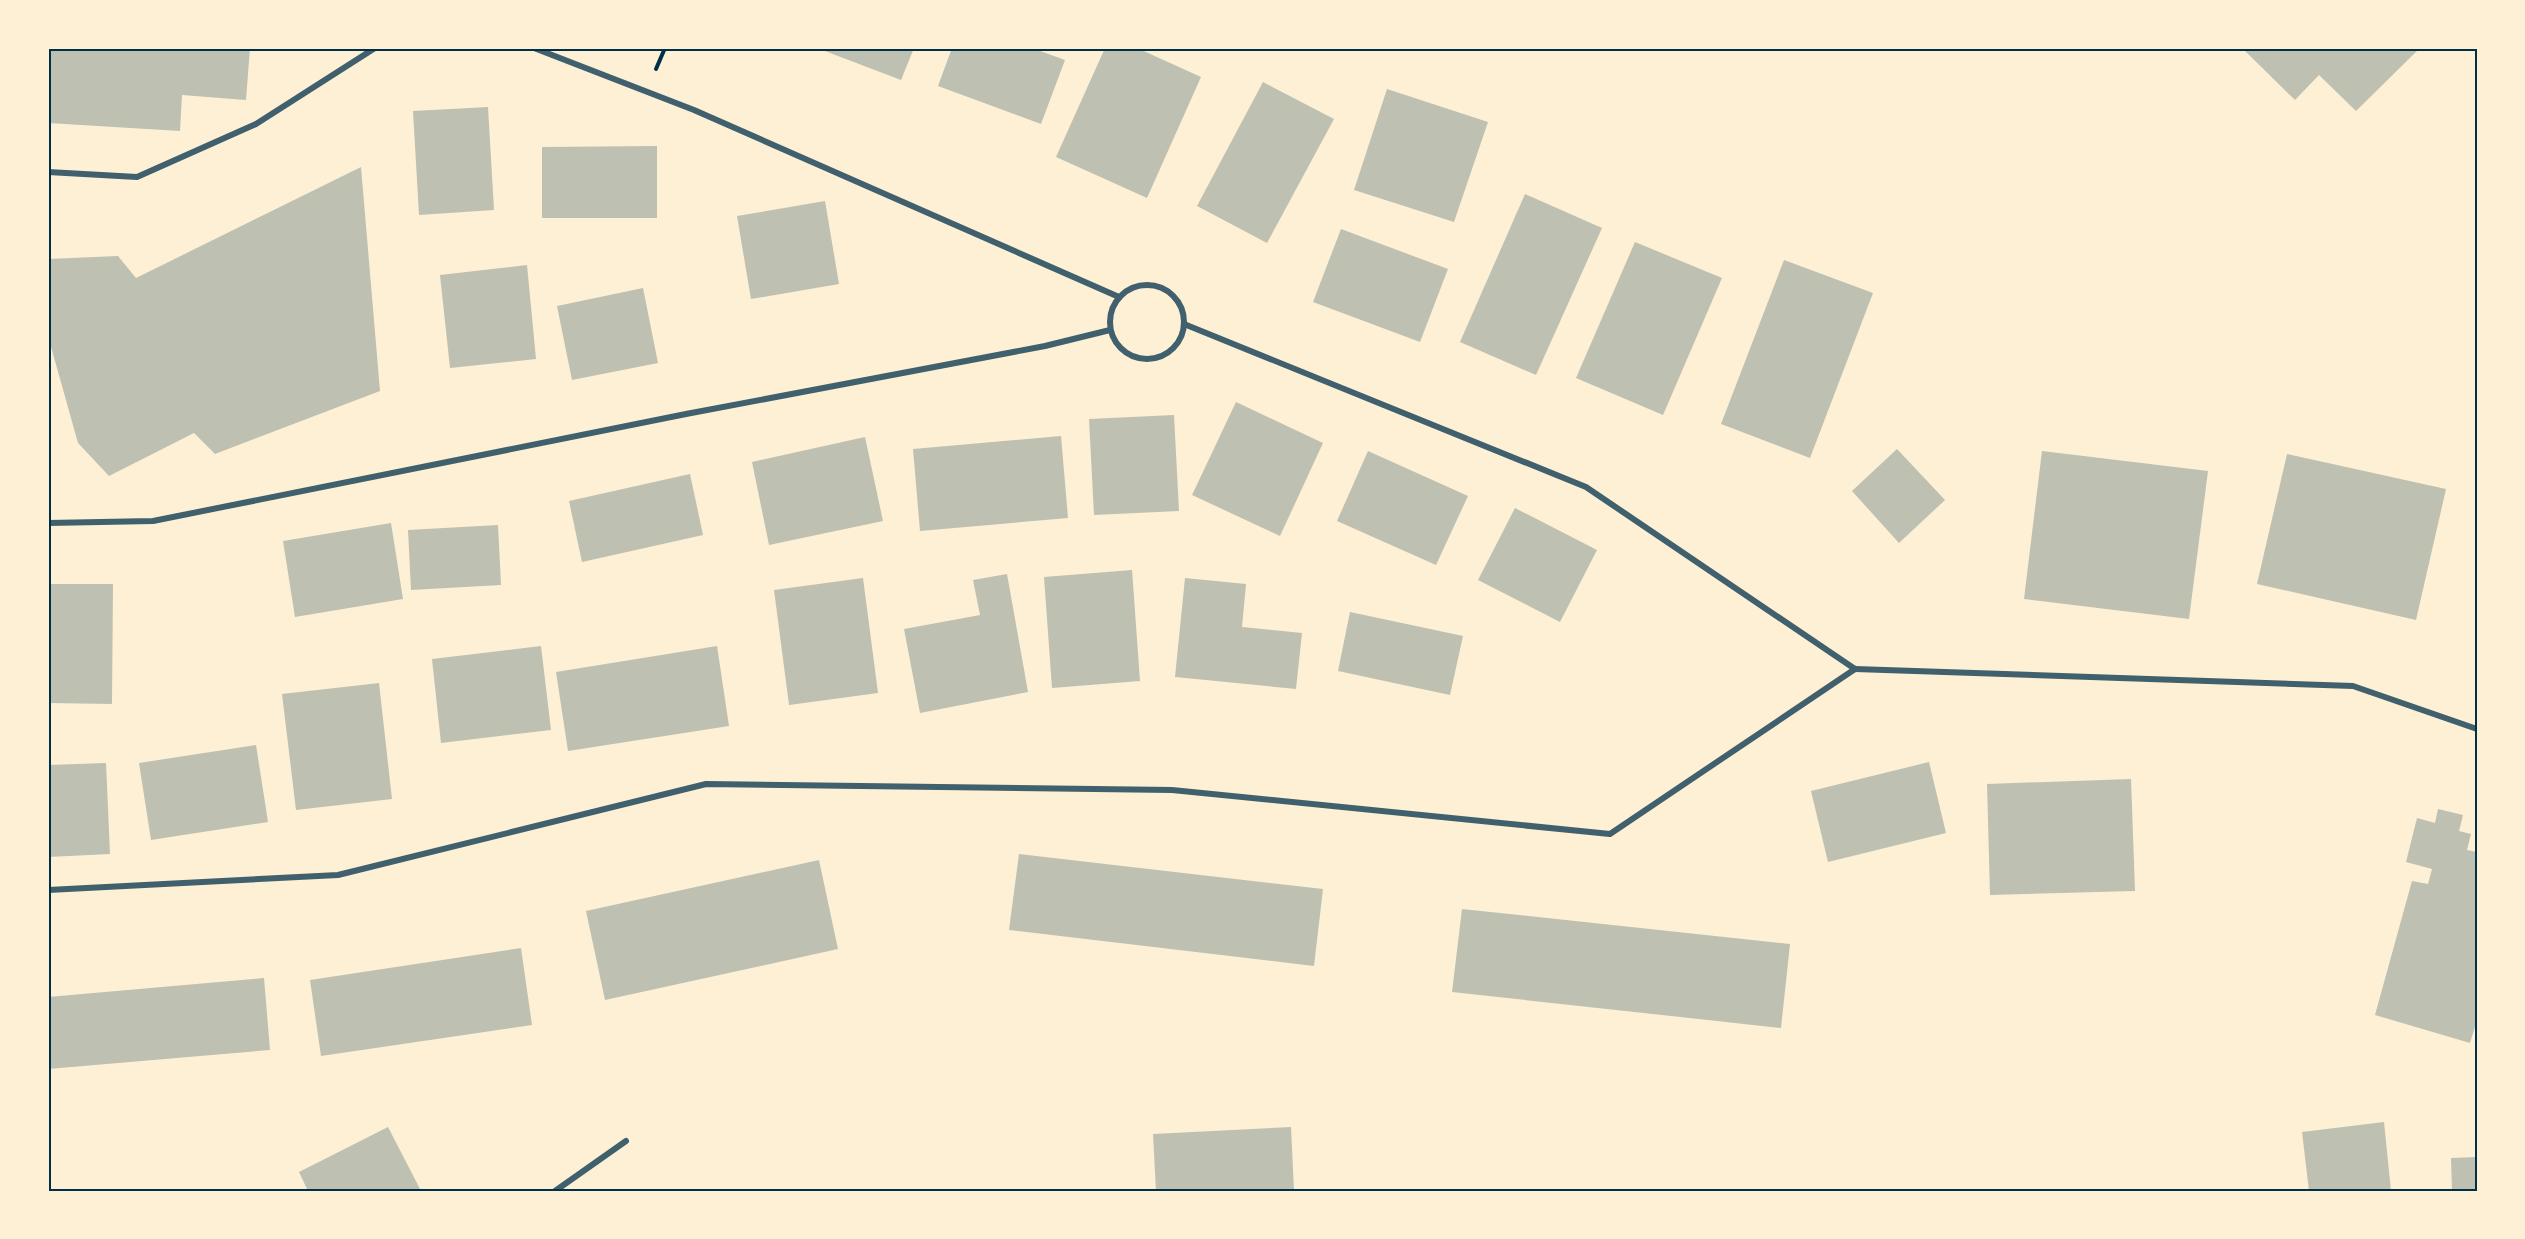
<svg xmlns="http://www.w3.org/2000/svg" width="2525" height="1239" font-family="Inter,sans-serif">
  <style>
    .building { fill: #bec0b2 }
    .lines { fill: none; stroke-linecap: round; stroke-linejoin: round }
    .path { stroke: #003049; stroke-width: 4 }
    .minor { stroke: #3f606c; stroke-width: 6 }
    .neatline { fill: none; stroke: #003049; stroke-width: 2 }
  </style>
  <rect width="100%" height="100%" fill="#fdf0d5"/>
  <!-- building -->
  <g class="building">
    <polygon points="48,48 250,48 246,100 182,95 180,131 48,123"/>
    <polygon points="817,48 914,48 901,80"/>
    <polygon points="952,48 1032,48 1065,60 1041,124 938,86"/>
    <polygon points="1105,48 1137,48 1201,77 1147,198 1056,157"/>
    <polygon points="2242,48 2420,48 2356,111 2319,75 2295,100"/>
    <polygon points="1263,82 1334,119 1267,243 1197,206"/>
    <polygon points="1387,89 1488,122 1454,222 1354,190"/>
    <polygon points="488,107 494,210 419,215 413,111"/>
    <polygon points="657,146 657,218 542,218 542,147"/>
    <polygon points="361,167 380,391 215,454 194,433 109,476 78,443 48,336 48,259 118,256 136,278"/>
    <polygon points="1525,194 1602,228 1536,375 1460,342"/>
    <polygon points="825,201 839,284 751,299 737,216"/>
    <polygon points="1341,229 1448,269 1420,342 1313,302"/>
    <polygon points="1635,242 1722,278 1663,415 1576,378"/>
    <polygon points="1784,260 1873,293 1810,458 1721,424"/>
    <polygon points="527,265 536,359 450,368 440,275"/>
    <polygon points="643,288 658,363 572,380 557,306"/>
    <polygon points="1236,402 1323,443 1280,536 1192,495"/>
    <polygon points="1174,415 1179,511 1094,515 1089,419"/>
    <polygon points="1061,436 1068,518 920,531 913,449"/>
    <polygon points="865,437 883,521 769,545 752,462"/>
    <polygon points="1897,449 1945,500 1899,543 1852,491"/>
    <polygon points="1368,451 1468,496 1436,565 1337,521"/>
    <polygon points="2042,451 2208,471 2189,619 2024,599"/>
    <polygon points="2287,454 2446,489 2416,620 2257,584"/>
    <polygon points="690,474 703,535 582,562 569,501"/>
    <polygon points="1515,508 1597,550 1560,622 1478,580"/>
    <polygon points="391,523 403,599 295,617 283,541"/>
    <polygon points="498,525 501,585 411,590 408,530"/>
    <polygon points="1132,570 1140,681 1052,688 1044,577"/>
    <polygon points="1007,574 1028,692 920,713 904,629 980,615 973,580"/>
    <polygon points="863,578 878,693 789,705 774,590"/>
    <polygon points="1185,578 1246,584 1242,627 1302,633 1296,689 1175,677"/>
    <polygon points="48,584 113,584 112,704 48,703"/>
    <polygon points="1350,612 1463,636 1450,695 1338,671"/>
    <polygon points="541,646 551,730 441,743 432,659"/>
    <polygon points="717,646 729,726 568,751 556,672"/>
    <polygon points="379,683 392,799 296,810 282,694"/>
    <polygon points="256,745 268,822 151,840 139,763"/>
    <polygon points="1929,762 1946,833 1828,862 1811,791"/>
    <polygon points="106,763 110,854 48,857 48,765"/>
    <polygon points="2131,779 2135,891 1990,895 1987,784"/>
    <polygon points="2438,809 2463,815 2459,831 2471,834 2467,850 2477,852 2477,1020 2470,1043 2375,1015 2412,881 2428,884 2432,869 2406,862 2417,818 2435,823"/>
    <polygon points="1019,854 1323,889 1314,966 1009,930"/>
    <polygon points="819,860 838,949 605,1000 586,911"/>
    <polygon points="1462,909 1790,944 1781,1028 1452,992"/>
    <polygon points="521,948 532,1025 321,1056 310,980"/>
    <polygon points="264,978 270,1050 48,1069 48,997"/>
    <polygon points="2384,1122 2391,1191 2309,1191 2302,1132"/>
    <polygon points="388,1127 421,1191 308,1191 299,1172"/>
    <polygon points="1291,1127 1294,1191 1156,1191 1153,1134"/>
    <polygon points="2477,1157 2477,1191 2452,1191 2451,1158"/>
  </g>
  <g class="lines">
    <!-- path -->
    <polyline class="path" points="656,69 665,48"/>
    <!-- minor -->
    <g class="minor">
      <polyline points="534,48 694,110 1119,297"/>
      <polyline points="48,172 137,177 256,124 375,48"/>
      <circle cx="1147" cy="322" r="37"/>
      <polyline points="1184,324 1586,487 1855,669"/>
      <polyline points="48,523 153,521 686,414 1045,346 1110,330"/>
      <polyline points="1855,669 2353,686 2477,729"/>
      <polyline points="48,890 338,875 706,784 1172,790 1610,834 1855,669"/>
      <polyline points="555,1191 626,1141"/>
    </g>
  </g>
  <!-- border -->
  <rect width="2525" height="1239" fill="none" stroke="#fdf0d5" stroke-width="99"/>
  <rect x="50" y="50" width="2426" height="1140" class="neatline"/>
</svg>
